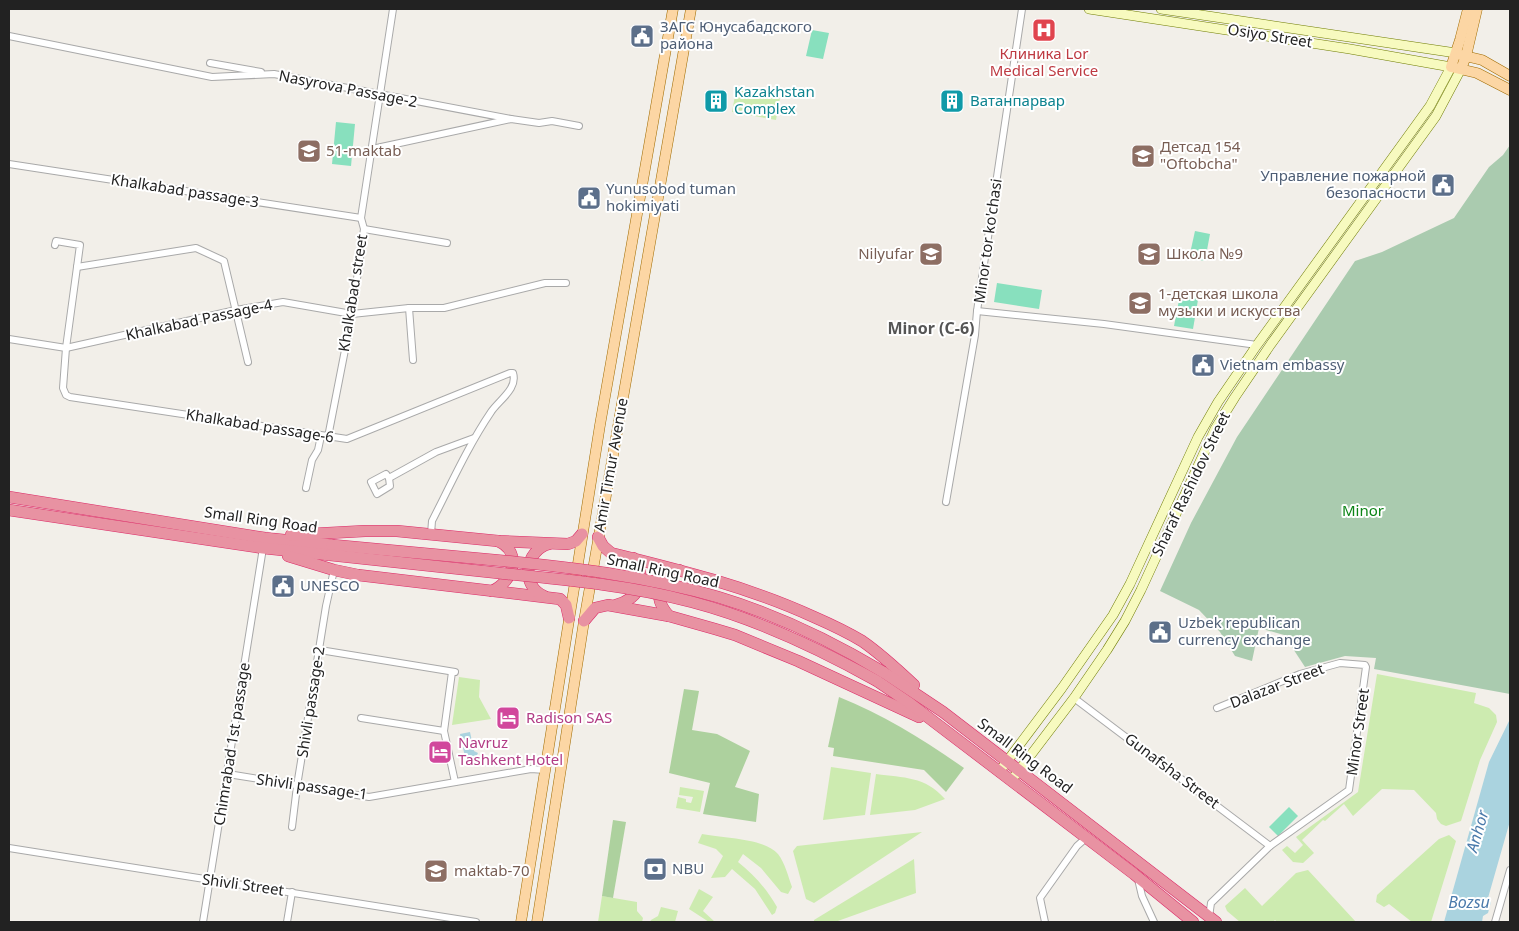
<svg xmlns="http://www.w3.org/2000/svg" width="1519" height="931" font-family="'Noto Sans',sans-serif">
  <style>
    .grass { fill: #cdebb0 }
    .forest { fill: #add19e }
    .cemetery { fill: #aacbaf }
    .pitch { fill: #88e0be }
    .water { fill: #aad3df }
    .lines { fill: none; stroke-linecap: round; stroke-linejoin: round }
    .street-casing { stroke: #a9a9a9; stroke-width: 8 }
    .secondary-casing { stroke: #707d05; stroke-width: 10 }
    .primary-casing { stroke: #a06b00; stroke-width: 11 }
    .highway-casing { stroke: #dc2a67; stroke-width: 12 }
    .street { stroke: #fff; stroke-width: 6 }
    .secondary { stroke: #f7fabf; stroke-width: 9 }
    .primary { stroke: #fcd6a4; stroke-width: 10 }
    .highway { stroke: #e892a2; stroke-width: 11 }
    .highway-bridge-casing { stroke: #dc2a67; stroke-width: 12; stroke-linecap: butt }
    .highway-bridge { stroke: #e892a2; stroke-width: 11 }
    .labels { text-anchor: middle; stroke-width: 4; stroke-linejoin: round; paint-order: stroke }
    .service-label { font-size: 15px; fill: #4e5e75; stroke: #fff; text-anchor: start }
    .street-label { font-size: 15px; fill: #222; stroke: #fff }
    .health-label { font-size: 15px; fill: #be3a42; stroke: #fff }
    .culture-label { font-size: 15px; fill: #0d838f; stroke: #fff; text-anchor: start }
    .education-label { font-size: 15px; fill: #785e54; stroke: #fff; text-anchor: start }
    .park-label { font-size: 15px; fill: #0c8416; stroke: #fff }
    .hotel-label { font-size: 15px; fill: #b23c85; stroke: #fff; text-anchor: start }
    .neighbourhood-label { font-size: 16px; font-weight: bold; fill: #555; stroke: #fff }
    .water-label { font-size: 16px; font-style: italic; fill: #4a7aab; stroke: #fff }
  </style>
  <rect width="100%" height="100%" fill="#f2efe9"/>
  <!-- grass -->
  <g class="grass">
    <polygon points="736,90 780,98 776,120 732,112"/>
    <polygon points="1377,674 1476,693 1474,703 1489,708 1496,715 1497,722 1480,760 1461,821 1446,826 1441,824 1437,819 1436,813 1414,790 1382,789 1353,816 1344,804 1325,821 1323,820 1302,840 1314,853 1303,863 1293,862 1282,850 1287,846 1295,853 1303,845 1296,837 1358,792"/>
    <polygon points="459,677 480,680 479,697 491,719 452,725"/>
    <polygon points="831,767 871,773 865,815 823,820"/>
    <path d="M 876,774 C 904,778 925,776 945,799 L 915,810 L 870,815 Z"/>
    <polygon points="680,787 704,791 700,812 676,808 678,797 686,799 686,802 691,803 693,797 679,795"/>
    <polygon points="922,832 814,903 806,899 793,851 797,846"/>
    <path d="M 702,834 C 722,838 764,838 778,854 C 785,863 788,876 792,887 L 788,894 L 781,892 L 761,868 L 743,854 L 738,862 C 754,875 767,889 777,907 L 775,913 L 772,915 L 755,889 L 732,869 L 725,877 L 711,878 L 723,856 L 716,849 L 698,843 Z"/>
    <polygon points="1449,835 1456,841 1431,922 1412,922 1389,904 1384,907 1376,902 1377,895 1439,839"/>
    <polygon points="914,859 916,893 835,922 814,922 814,920"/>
    <polygon points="1308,870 1356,922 1277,922 1275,920 1273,922 1240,922 1227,911 1225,906 1245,888 1262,906 1296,873"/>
    <polygon points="699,889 713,897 703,911 715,922 709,922 689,909"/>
    <polygon points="602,896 637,902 637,911 643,918 642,922 598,922"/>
    <polygon points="661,907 678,911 675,922 650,922 651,920 658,916"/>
  </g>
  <!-- forest -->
  <g class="forest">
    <polygon points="684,689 699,691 692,730 717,734 750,751 735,787 759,794 756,822 703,814 710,783 669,773"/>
    <path d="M 839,697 C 884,715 924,740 964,768 L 946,792 L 924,770 L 833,756 L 834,748 L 828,747 Z"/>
    <polygon points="613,820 626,822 613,898 602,896"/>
  </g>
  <!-- cemetery -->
  <polygon class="cemetery" points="1510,145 1510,694 1374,669 1376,658 1345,656 1305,667 1284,635 1259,628 1252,661 1235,656 1220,632 1199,610 1160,591 1191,523 1237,437 1355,261 1382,252 1454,218 1489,167 1503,155"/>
  <!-- pitch -->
  <g class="pitch">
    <polygon points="812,30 829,33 823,59 806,56"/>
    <polygon points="336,122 355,124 351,166 332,164"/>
    <polygon points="1195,231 1210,234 1205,261 1189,258"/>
    <polygon points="997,283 1042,290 1039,309 994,302"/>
    <polygon points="1181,290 1199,294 1193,329 1174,326"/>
    <polygon points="1289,807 1298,816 1278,836 1269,827"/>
  </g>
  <!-- water -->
  <g class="water">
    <polygon points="1510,719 1510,821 1488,898 1491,902 1488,913 1483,916 1482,922 1444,922 1489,762"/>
    <polygon points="470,732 474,751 478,753 476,757 472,756 465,757 460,734"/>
  </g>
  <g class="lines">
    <!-- street casing -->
    <g class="street-casing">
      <g id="street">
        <polyline points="9,36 212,77 274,74 511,119"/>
        <polyline points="210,63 261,72"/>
        <polyline points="372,149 511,119 539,123 552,121 579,126"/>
        <polyline points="9,164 361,218"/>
        <polyline points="364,229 447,243"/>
        <path d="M 55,245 L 56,241 L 80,245 L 66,348 L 63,388 L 66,395 L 70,397 L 347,439 L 510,373 L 513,373 C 518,389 499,400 491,412 C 468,446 451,484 432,521 L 431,534"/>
        <polyline points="77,267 196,248 222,260 224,261 248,362"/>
        <polyline points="409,308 413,360"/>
        <polyline points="977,311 1104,324 1257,345"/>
        <polyline points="9,339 66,348 236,310 283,302 352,314 409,308 444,308 545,283 566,283"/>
        <polyline points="328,437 352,314 364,229 361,218 393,9"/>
        <polygon points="386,474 389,478 390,486 377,494 371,482"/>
        <polyline points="389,478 436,452 474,438"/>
        <polyline points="306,488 312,460 318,450 321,436"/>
        <polyline points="946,502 975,335 977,311 1022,9"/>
        <polyline points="320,650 455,672"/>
        <polyline points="452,672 444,731 455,782"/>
        <polyline points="1074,698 1270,846"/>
        <polyline points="361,718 444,731"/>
        <polyline points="228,774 369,797 531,769 545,770"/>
        <polyline points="292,827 297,786 326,606 334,570"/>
        <polyline points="9,848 476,922"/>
        <polyline points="1138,879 1142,896 1154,922"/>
        <polyline points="1209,917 1211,903 1270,846 1349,790 1366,667 1365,665 1340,663 1300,674 1217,708"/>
        <polyline points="203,922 263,548"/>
        <polyline points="287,922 292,892"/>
        <polyline points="1045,922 1040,898 1077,846 1086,838"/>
        <polyline points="1495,922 1510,870"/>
      </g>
    </g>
    <!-- secondary casing -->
    <g class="secondary-casing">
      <g id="secondary">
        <polyline points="1161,9 1456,53"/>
        <polyline points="999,772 1062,688 1113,615 1130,584 1198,437 1218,402 1257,345 1430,106 1451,67 1350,49 1089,9"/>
        <polyline points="1011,781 1074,698 1107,650 1125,621 1141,590 1215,429 1235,397 1271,344 1436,116 1461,69"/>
      </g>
    </g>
    <!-- primary casing -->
    <g class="primary-casing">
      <g id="primary">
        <polyline points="1468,9 1460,40 1451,67 1477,73 1510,90"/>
        <polyline points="1461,55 1482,60 1510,76"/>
        <polyline points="1461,69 1466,56 1477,9"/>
        <polyline points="521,922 600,425 673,9"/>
        <polyline points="537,922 584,621 691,9"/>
      </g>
    </g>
    <!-- highway casing -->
    <g class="highway-casing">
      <g id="highway">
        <polyline points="9,497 265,538 332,545"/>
        <polyline points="9,510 263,548 330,555"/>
        <polyline points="291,535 365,531 397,531 498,541 568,544 576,541 582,534"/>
        <path d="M 598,537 L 603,546 L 611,553 C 680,570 749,587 814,617 C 830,624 847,632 862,641 C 881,654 898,670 914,685"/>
        <polyline points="288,556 334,570 358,575 560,599 566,605 569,618"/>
        <path d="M 492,591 C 513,582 523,552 498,541"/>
        <path d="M 544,596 C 520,586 525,550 549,544"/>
        <path d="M 616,605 C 640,598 648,580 633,558"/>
        <path d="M 669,616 C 658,604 654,588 666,575 L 679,570"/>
        <polyline points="584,621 595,608 608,605 669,616 715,629 735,635 798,661 919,717"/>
        <polyline points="883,672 943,712 1216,922"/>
        <polyline points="877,681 908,702 1134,874 1193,922"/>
      </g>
    </g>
    <!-- street -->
    <use href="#street" class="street"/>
    <!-- secondary -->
    <use href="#secondary" class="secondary"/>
    <!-- primary -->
    <use href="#primary" class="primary"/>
    <!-- highway -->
    <use href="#highway" class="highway"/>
    <!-- highway-bridge casing -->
    <g class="highway-bridge-casing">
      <g id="highway-bridge">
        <path d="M 332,545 C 386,550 440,555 494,560 C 569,567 646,576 718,597 C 778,615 830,640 883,672"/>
        <path d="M 330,555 C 390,561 449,568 508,574 C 570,580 632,586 692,602 C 757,619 818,648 877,681"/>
      </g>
    </g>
    <!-- highway-bridge -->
    <use href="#highway-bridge" class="highway-bridge"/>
  </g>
  <!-- icons -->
  <defs>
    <g id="hospital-square" transform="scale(1.25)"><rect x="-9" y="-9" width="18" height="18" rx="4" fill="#e0444e" stroke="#fff"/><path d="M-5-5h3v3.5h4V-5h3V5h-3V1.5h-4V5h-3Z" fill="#fff"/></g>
    <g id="civic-square" transform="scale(1.25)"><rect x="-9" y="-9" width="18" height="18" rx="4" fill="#5c6f8a" stroke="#fff"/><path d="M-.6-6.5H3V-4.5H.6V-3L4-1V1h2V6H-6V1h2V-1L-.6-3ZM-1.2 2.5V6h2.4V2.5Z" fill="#fff"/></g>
    <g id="building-square" transform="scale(1.25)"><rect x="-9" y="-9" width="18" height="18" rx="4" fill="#0f9aa8" stroke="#fff"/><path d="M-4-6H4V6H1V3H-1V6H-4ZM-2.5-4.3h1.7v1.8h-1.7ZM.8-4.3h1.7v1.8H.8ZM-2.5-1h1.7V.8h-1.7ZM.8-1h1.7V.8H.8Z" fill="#fff"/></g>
    <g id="school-square" transform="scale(1.25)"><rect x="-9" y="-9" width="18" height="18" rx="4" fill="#8d6e63" stroke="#fff"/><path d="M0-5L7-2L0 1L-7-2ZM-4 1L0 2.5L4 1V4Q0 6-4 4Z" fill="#fff"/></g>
    <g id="hotel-square" transform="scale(1.25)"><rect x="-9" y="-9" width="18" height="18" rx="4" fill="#d1479c" stroke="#fff"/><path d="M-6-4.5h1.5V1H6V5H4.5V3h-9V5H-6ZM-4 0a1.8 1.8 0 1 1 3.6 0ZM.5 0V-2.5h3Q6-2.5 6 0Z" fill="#fff"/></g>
    <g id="bank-square" transform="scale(1.25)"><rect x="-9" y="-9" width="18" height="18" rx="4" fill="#5c6f8a" stroke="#fff"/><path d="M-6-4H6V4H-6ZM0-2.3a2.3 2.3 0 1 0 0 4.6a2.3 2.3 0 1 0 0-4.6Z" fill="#fff"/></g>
  </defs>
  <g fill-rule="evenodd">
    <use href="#hospital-square" x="1044" y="30"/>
    <use href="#civic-square" x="642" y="36"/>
    <use href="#building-square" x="716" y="101"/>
    <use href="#building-square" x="952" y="101"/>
    <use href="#school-square" x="309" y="151"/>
    <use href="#school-square" x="1143" y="156"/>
    <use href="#civic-square" x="1443" y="185"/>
    <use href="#civic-square" x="589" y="198"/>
    <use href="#school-square" x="931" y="254"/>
    <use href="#school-square" x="1149" y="254"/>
    <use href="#school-square" x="1140" y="303"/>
    <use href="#civic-square" x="1203" y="365"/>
    <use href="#civic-square" x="283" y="586"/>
    <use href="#civic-square" x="1160" y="632"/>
    <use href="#hotel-square" x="508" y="718"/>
    <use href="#hotel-square" x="440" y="752"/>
    <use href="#bank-square" x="655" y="869"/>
    <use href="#school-square" x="436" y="871"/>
  </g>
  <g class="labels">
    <!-- service labels -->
    <g class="service-label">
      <text x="660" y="32">ЗАГС Юнусабадского<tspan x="660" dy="17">района</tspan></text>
      <text x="1426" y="181" text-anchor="end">Управление пожарной<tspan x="1426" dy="17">безопасности</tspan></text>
      <text x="606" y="194">Yunusobod tuman<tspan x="606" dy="17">hokimiyati</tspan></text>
      <text x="1220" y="370">Vietnam embassy</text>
      <text x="300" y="591">UNESCO</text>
      <text x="1178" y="628">Uzbek republican<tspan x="1178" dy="17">currency exchange</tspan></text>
      <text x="672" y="874">NBU</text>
    </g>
    <!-- street labels -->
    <g class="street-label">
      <text transform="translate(1270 36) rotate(9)" y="5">Osiyo Street</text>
      <text transform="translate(348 89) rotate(11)" y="5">Nasyrova Passage-2</text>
      <text transform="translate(185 191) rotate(9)" y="5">Khalkabad passage-3</text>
      <text transform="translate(988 241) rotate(-82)" y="5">Minor tor ko'chasi</text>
      <text transform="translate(353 293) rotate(-81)" y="5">Khalkabad street</text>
      <text transform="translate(199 320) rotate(-12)" y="5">Khalkabad Passage-4</text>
      <text transform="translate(260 426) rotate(9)" y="5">Khalkabad passage-6</text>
      <text transform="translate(611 465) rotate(-80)" y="5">Amir Timur Avenue</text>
      <text transform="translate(1191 484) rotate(-64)" y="5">Sharaf Rashidov Street</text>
      <text transform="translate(261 520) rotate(8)" y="5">Small Ring Road</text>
      <text transform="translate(663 571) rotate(12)" y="5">Small Ring Road</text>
      <text transform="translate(1277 686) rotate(-21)" y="5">Dalazar Street</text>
      <text transform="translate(311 702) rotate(-81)" y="5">Shivli passage-2</text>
      <text transform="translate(1358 732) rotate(-82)" y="5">Minor Street</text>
      <text transform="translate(232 744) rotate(-81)" y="5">Chimrabad 1st passage</text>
      <text transform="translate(1025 756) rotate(37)" y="5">Small Ring Road</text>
      <text transform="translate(1172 771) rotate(37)" y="5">Gunafsha Street</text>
      <text transform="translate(312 787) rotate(8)" y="5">Shivli passage-1</text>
      <text transform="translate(243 885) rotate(8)" y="5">Shivli Street</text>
    </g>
    <!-- health labels -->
    <g class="health-label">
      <text x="1044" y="59">Клиника Lor<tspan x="1044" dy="17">Medical Service</tspan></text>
    </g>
    <!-- culture labels -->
    <g class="culture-label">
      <text x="734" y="97">Kazakhstan<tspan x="734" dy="17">Complex</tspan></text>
      <text x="970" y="106">Ватанпарвар</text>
    </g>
    <!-- education labels -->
    <g class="education-label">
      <text x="1160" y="152">Детсад 154<tspan x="1160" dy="17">"Oftobcha"</tspan></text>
      <text x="326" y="156">51-maktab</text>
      <text x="914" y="259" text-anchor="end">Nilyufar</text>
      <text x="1166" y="259">Школа №9</text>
      <text x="1158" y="299">1-детская школа<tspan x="1158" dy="17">музыки и искусства</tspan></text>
      <text x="454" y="876">maktab-70</text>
    </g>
    <!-- park labels -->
    <g class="park-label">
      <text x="1363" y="516">Minor</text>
    </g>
    <!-- hotel labels -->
    <g class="hotel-label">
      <text x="526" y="723">Radison SAS</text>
      <text x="458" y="748">Navruz<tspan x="458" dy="17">Tashkent Hotel</tspan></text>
    </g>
    <!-- neighbourhood labels -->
    <g class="neighbourhood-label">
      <text x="931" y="334">Minor (C-6)</text>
    </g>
    <!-- water labels -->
    <g class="water-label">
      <text transform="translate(1477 831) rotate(-74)" y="6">Anhor</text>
      <text x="1469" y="908">Bozsu</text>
    </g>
  </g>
  <!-- border -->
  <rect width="1519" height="931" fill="none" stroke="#222222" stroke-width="20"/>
</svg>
